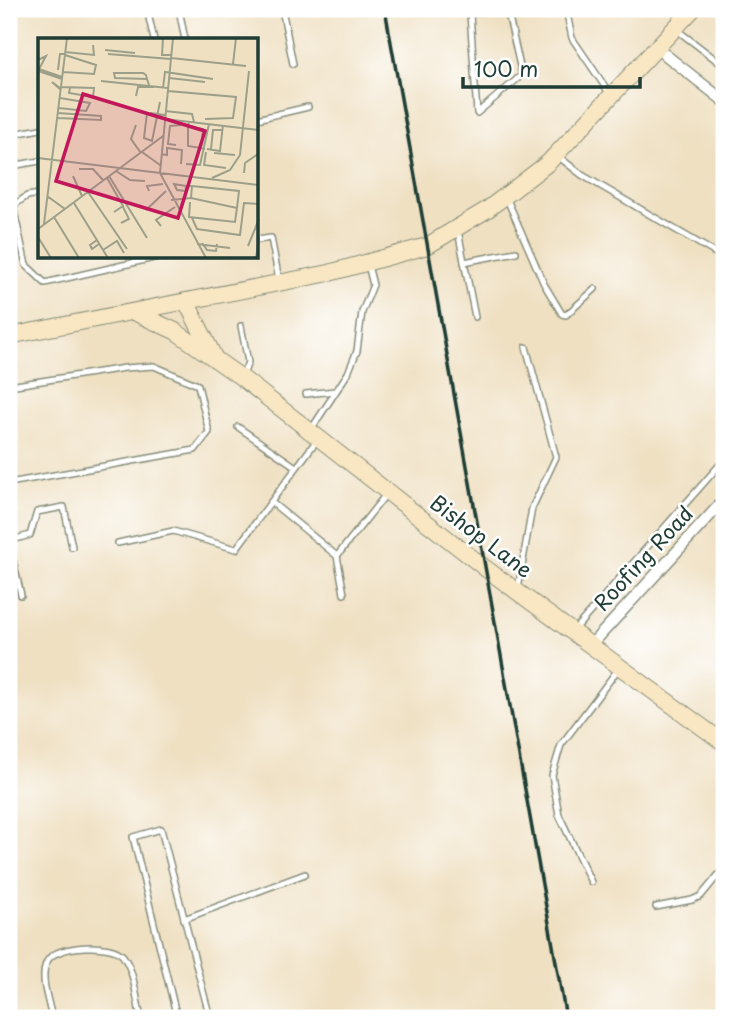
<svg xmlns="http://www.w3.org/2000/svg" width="733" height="1027" font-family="'Playpen Sans',sans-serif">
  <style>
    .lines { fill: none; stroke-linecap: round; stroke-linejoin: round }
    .lane-casing { stroke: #878e7b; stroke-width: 8 }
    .street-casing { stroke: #878e7b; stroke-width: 13 }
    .secondary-casing { stroke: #878e7b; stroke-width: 18 }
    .lane { stroke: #fff; stroke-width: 5 }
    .street { stroke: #fff; stroke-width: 10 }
    .secondary { stroke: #f9e7c3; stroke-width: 16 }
    .rail { stroke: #1f3d34; stroke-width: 3.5 }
    .labels { text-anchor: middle; stroke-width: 5; stroke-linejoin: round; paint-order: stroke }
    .street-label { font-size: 21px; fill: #1f3d34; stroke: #fff }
    .inset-road { fill: none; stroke: #9c9f89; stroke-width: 2 }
    .view { fill: #c2185b; fill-opacity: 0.15; stroke: #c2185b; stroke-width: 3.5 }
    .inset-edge { fill: none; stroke: #1f3d34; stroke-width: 3.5 }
  </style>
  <rect width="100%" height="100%" fill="#fff"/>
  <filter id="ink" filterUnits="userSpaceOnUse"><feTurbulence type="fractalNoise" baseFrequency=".0143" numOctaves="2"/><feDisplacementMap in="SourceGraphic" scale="14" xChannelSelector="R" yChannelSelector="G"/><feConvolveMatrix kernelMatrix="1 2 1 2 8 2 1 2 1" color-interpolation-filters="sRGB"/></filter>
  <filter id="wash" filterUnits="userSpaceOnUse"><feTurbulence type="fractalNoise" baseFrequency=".00686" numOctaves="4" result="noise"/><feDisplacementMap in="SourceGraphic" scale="28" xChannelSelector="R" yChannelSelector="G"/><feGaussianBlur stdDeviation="1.57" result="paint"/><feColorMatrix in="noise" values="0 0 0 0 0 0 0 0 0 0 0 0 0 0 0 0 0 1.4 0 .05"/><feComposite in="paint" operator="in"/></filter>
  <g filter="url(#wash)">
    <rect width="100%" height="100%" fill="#efe0c2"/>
  </g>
  <g filter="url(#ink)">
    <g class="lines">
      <!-- lane casing -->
      <g class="lane-casing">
        <g id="lane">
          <polyline points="147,9 154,40"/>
          <polyline points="179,9 185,40"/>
          <polyline points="282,9 293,64"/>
          <polyline points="468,9 470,14 494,9"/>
          <polyline points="566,9 572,38 610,94"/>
          <polyline points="9,12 24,9"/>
          <polyline points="470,14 477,113 522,75 507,9"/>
          <polyline points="677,30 724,66"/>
          <polyline points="257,119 308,107"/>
          <polyline points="9,135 40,129"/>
          <polyline points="559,157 582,175 724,258"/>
          <polyline points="506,197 544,284 562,314 566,315 595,289"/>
          <polyline points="9,206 13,206 26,265 45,283 158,257"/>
          <polyline points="13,206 11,166 40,161"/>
          <polyline points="13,206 27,196 40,194"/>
          <polyline points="458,231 475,317"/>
          <polyline points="257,240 271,238 279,280"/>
          <polyline points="464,262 516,252"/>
          <polyline points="241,326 248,362 243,375"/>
          <polyline points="9,386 125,368 154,366 198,385 209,432 195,450 9,483"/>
          <polyline points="306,394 335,391"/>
          <polyline points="238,427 296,467"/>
          <polyline points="312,428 348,373 357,351 362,312 373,285 368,265"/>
          <polyline points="271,502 337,556 387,493"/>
          <polyline points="9,541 30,535 37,512 64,507 72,547"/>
          <polyline points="9,543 21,595"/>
          <polyline points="118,543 173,531 236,549 317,440"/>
          <polyline points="337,556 344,594"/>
          <polyline points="518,589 532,508 556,457 526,347"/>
          <polyline points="575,629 724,460"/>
          <polyline points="591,882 559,815 552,775 561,745 619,668"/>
          <polyline points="656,907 692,900 701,896 724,868"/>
          <polyline points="184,919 305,874"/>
          <polyline points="9,1008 10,1018"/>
          <path d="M 52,1018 C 49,1002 38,975 48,960 C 56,945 113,942 123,956 C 135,972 136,999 141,1018"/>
          <polyline points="177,1018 133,837 161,829 210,1018"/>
        </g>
      </g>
      <!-- street casing -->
      <g class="street-casing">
        <g id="street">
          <polyline points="658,49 724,101"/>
          <polyline points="591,645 724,500"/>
        </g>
      </g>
      <!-- secondary casing -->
      <g class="secondary-casing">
        <g id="secondary">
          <polyline points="186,301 215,359"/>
          <polyline points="134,312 175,331 242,378 485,568 724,743"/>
          <polyline points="9,336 329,273 427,246 488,209 548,163 693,9"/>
        </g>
      </g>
      <!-- lane -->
      <use href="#lane" class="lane"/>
      <!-- street -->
      <use href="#street" class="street"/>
      <!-- secondary -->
      <use href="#secondary" class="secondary"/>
      <!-- rail -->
      <polyline class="rail" points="385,9 566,1018"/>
    </g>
  </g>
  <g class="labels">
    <!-- street labels -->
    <g class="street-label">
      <text transform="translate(481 537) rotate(37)" y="7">Bishop Lane</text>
      <text transform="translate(644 559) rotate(-47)" y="7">Roofing Road</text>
    </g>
  </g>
  <!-- overview -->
  <g transform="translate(38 38)">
    <rect width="220" height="220" fill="#efe0c2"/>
    <path class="inset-road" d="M 125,0 L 124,17 L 133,17M 135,0 L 122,135 L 168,220M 67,12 L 97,15M 27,14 L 56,17 L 55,7M 70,16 L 133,21M 133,20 L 208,28M 0,22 L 8,18 L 0,33 L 24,41M 195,26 L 198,0M 1,31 L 24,39M 20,32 L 22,16 L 27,16M 25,34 L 56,36 L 58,27 L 27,17M 131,40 L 167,44M 109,41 L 77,40 L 76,35 L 105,35 L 108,37 L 109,41 L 111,47 L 111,49M 63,43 L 130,50M 23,49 L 56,50 L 55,59 L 50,58M 22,50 L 14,44 L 23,52M 32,50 L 31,55 L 49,58M 125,50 L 127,34 L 175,41M 130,53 L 198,59 L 195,80 L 167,81M 98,58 L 100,49 L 116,49M 21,70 L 48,73 L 52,65 L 22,60M 127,73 L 154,76 L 156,84M 20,75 L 63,78 L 63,82 L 20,80M 109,75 L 106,100 L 114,103 L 122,64M 120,76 L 112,75 L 127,77M 127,81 L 221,92M 151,84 L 150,88 L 165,91 L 163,110 L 167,111M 98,87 L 93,101 L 103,115M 150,88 L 150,108 L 163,110M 138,107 L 130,106 L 132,88 L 142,87 L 142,83M 169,111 L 182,113 L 185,87M 173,111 L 175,92 L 185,92M 104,114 L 122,127M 168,114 L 166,127 L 188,130M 176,115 L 197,117M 123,116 L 129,117 L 129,110 L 144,112 L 143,126M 0,120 L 221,147M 148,126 L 162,127 L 171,86M 41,131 L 55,131 L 65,142M 78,133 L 92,142 L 107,143M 206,135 L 207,125 L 220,116M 35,138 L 44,158M 71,138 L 109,200M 69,140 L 85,168 L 76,174M 174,140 L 192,132 L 202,117 L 211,33M 154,148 L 201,153 L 199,170M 111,153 L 109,148 L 125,146M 148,153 L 139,152 L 136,146 L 148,148M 50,154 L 89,211M 9,158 L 27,171M 147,160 L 148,148 L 154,148 L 153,160M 133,162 L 153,160 L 199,170 L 197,184 L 151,179 L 152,164M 36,165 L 70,220M 108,172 L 128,153M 16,179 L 41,220M 154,180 L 159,191 L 202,197 L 206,165 L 221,166M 83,185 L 91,181 L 85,169M 6,186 L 29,0M 123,188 L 118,182 L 137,169M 0,191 L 125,98M 0,199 L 13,220M 59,202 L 52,207 L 54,211 L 61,206M 164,205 L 169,212 L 178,213 L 179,206M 159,206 L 192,210M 210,208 L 221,181M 65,212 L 79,203 L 86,215M 218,220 L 221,199"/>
    <path class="view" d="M 45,56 L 167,93 L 140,180 L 18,143 Z"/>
    <rect width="220" height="220" class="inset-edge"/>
  </g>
  <!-- margin -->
  <rect width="733" height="1027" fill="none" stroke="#fff" stroke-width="35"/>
  <!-- scale -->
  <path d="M463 77v10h177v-10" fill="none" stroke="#1f3d34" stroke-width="3.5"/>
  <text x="474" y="77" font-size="21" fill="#1f3d34" stroke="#ffffff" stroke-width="5" paint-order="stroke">100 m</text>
</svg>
